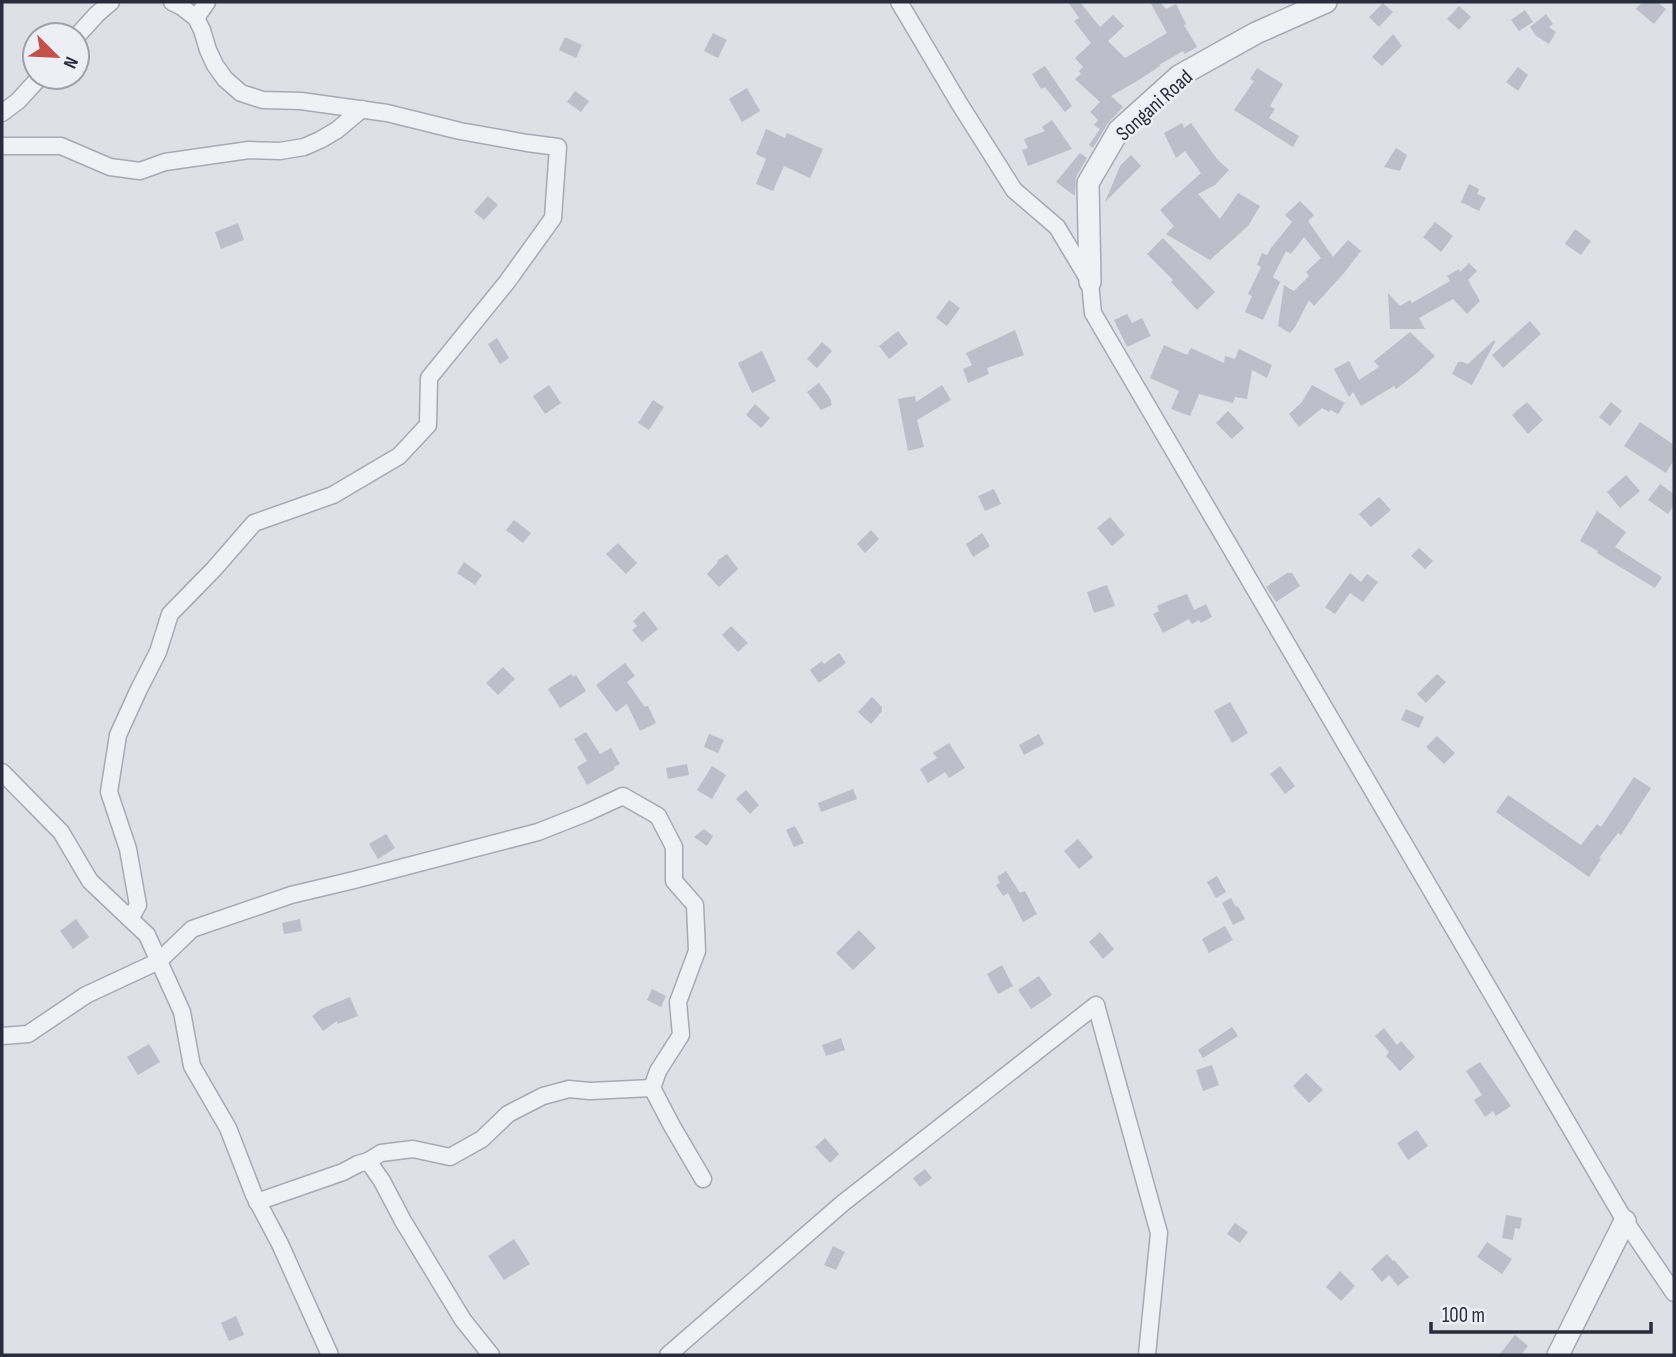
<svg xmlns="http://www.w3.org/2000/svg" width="1676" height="1357" font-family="'Sofia Sans Condensed',sans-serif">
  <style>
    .building { fill: #bcbec9 }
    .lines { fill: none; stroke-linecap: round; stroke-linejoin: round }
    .minor-casing { stroke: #a7aab3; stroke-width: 19 }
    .tertiary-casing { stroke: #a7aab3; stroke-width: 24 }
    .minor { stroke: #f0f1f5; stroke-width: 16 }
    .tertiary { stroke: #f0f1f5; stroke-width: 21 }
    .labels { text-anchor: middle; stroke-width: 5; stroke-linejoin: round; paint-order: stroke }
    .street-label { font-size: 21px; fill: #282c3c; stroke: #edeff4 }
  </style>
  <rect width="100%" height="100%" fill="#dee0e6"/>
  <!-- building -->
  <g class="building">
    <polygon points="1068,2 1080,2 1100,27 1113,15 1124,26 1108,41 1125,58 1167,33 1150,2 1160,2 1166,9 1176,4 1186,24 1184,25 1197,47 1185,54 1183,51 1159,65 1160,66 1137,81 1111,96 1123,107 1108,123 1093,148 1089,145 1100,129 1094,125 1098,120 1090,112 1100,102 1075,79 1081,74 1079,71 1083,67 1075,58 1091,43 1074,21 1079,18"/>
    <polygon points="1642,2 1657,2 1666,9 1654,24 1636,9"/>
    <polygon points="1383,3 1393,12 1379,27 1369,17"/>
    <polygon points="1459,6 1471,17 1459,30 1447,19"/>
    <polygon points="1525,10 1533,22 1519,31 1511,20"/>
    <polygon points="1546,14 1553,24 1549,27 1556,32 1549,44 1536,36 1530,27"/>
    <polygon points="713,33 727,40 718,58 704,51"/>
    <polygon points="1393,34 1402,46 1382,66 1372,57"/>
    <polygon points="565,37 582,45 576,58 559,50"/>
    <polygon points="1045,66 1072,106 1065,112 1045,87 1041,89 1032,74"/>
    <polygon points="1518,67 1528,75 1518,91 1506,82"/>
    <polygon points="1257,68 1283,84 1270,106 1275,109 1269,118 1299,136 1293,147 1234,110 1254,81 1250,79"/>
    <polygon points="747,88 760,111 742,122 729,99"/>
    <polygon points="575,91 589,101 581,112 567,102"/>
    <polygon points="1052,120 1072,149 1028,166 1022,150 1028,148 1024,139 1045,131 1042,127"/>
    <polygon points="1182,123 1184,128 1191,123 1217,159 1229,170 1215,185 1198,194 1220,219 1238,193 1260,206 1248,226 1210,260 1166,234 1174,226 1160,210 1201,173 1185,151 1176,158 1164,133"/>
    <polygon points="766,129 785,138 787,133 823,149 810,178 784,166 773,191 756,184 766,159 756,154"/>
    <polygon points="1396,148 1407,155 1400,171 1384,167"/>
    <polygon points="1080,153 1087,158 1076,177 1075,196 1056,182"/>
    <polygon points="1131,155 1141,166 1105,202 1120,166"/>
    <polygon points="1469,184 1479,189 1477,194 1486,198 1479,211 1461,202"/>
    <polygon points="488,196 498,205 484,220 474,212"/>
    <polygon points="1300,201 1314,215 1308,221 1333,257 1348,240 1361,251 1344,273 1314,306 1309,300 1295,327 1290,333 1278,326 1284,285 1294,291 1309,276 1306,272 1321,258 1304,237 1291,254 1286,251 1273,277 1280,282 1263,320 1245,312 1252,296 1248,294 1261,267 1257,265 1262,253 1267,255 1271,248 1292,222 1285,215"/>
    <polygon points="1435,222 1453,236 1441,252 1423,237"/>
    <polygon points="238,223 244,240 221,249 215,232"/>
    <polygon points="1575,229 1591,241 1581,255 1565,244"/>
    <polygon points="1163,238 1215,292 1197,310 1171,282 1173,280 1147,254"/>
    <polygon points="1469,263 1477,271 1468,280 1480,301 1467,314 1453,299 1419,318 1425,329 1390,329 1388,293 1400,306 1410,300 1412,303 1450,281 1447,276 1459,269 1460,272"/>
    <polygon points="949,300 960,308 947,326 936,318"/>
    <polygon points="1127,314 1132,323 1142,318 1151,336 1127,347 1114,320"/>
    <polygon points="1530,321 1541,334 1503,368 1492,355"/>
    <polygon points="1015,330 1024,355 987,368 989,374 968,383 963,369 972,365 966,353"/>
    <polygon points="898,331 908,344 889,359 879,346"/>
    <polygon points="1410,332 1435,356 1417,373 1396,389 1394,386 1361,406 1353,392 1349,397 1334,369 1349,361 1359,380 1379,367 1374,361"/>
    <polygon points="497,338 509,358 500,364 488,344"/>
    <polygon points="1494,340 1495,342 1472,385 1452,374 1458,362 1463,362 1468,364"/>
    <polygon points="822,342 832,351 817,368 807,359"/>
    <polygon points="1164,345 1187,355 1191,348 1224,363 1225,356 1235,359 1239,349 1272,365 1267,378 1252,370 1247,399 1235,397 1233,403 1199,394 1190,416 1171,409 1179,391 1150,378"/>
    <polygon points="762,351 776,381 752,393 738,363"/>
    <polygon points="819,383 830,398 832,405 821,410 807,392"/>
    <polygon points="549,385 561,403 545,414 533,396"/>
    <polygon points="942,385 951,400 917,420 924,447 908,451 898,399 915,396 916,402"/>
    <polygon points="1312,385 1345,403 1338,414 1331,410 1329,412 1322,408 1299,427 1289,414 1302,402"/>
    <polygon points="653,400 664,407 649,430 638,423"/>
    <polygon points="1527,402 1543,420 1528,434 1512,415"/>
    <polygon points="1611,402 1622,411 1610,426 1599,417"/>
    <polygon points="755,404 770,418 761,428 746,415"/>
    <polygon points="1228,411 1244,428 1232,439 1216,423"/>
    <polygon points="1640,422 1674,445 1674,460 1666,473 1624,446"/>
    <polygon points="1626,475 1640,491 1620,508 1607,492"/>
    <polygon points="1660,484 1674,494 1674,505 1668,514 1648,500"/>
    <polygon points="994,489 1001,504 985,511 978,496"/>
    <polygon points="1379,497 1391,510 1371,527 1359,514"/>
    <polygon points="1597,511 1626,532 1615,547 1662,577 1655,588 1597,553 1598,551 1580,541"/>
    <polygon points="1110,517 1125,535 1112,546 1097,528"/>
    <polygon points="514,520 531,533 523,543 506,530"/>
    <polygon points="871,530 879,539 865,553 857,544"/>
    <polygon points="982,533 990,546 973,557 966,544"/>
    <polygon points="618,543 637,563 626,574 606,554"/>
    <polygon points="1419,548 1433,561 1425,569 1411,556"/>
    <polygon points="727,554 738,569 719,587 707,574 718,562 717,561"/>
    <polygon points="464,562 482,575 475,585 457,573"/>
    <polygon points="1287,573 1292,573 1300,586 1276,602 1266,587"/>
    <polygon points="1350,573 1361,582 1367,574 1378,582 1363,602 1350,593 1335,614 1325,607"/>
    <polygon points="1107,585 1115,606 1094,613 1087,592"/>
    <polygon points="1187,594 1194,610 1206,604 1212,617 1201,623 1199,620 1192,624 1189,619 1163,633 1153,614 1159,611 1157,606 1168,601"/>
    <polygon points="644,611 658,629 642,642 632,630 637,626 633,621"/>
    <polygon points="731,626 748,643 738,652 722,635"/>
    <polygon points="839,653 846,663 819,683 810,670 822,661 824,664"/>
    <polygon points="625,663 635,676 627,682 645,707 648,706 656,723 640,731 627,704 616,712 596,685"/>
    <polygon points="503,667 515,679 498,695 486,683"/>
    <polygon points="571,674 573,677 576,675 586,691 560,708 548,689"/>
    <polygon points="1437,674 1446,682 1426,703 1417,694"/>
    <polygon points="872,697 882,707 882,711 871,724 858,712"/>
    <polygon points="1230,702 1248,733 1232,743 1214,711"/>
    <polygon points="1406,709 1424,717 1419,728 1401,720"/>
    <polygon points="586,732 600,754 611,748 620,764 614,767 615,769 587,785 577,767 587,761 574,739"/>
    <polygon points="709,734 724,740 718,753 704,747"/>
    <polygon points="1039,734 1044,744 1024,755 1019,745"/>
    <polygon points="1437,736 1455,753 1444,764 1426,747"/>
    <polygon points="949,743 965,768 949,778 945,772 928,783 920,769 937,758 933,753"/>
    <polygon points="687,764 689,775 668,779 666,768"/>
    <polygon points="712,766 726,775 712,799 697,790"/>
    <polygon points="1280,766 1295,786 1285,794 1270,774"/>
    <polygon points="1634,777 1651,788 1621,835 1618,833 1599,858 1601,859 1589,877 1496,812 1508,795 1581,845 1597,824 1601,827"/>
    <polygon points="853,789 857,799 821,812 818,803"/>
    <polygon points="746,790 759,805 750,814 736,799"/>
    <polygon points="795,826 804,843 794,847 786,830"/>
    <polygon points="704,829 713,836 707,846 694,837"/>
    <polygon points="386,834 395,848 378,859 369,844"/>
    <polygon points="1078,839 1093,857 1079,869 1064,851"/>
    <polygon points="1006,871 1020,893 1025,891 1037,914 1023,922 1008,893 1003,896 996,885 1000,883 997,877"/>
    <polygon points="1217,876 1226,892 1216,898 1207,882"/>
    <polygon points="1231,898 1236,907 1238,906 1245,919 1233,925 1222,903"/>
    <polygon points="76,919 89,937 73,949 60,931"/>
    <polygon points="300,919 302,931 284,934 282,923"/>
    <polygon points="1225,926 1233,940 1209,953 1202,939"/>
    <polygon points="859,930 876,948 853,970 836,953"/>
    <polygon points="1100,932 1114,949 1103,959 1089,942"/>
    <polygon points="1002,965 1013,986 998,994 987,974"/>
    <polygon points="1039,976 1052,995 1031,1009 1018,990"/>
    <polygon points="652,989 666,996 661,1007 647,1000"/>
    <polygon points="350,997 358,1016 338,1024 337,1021 323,1031 312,1016 321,1009"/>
    <polygon points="1232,1027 1238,1036 1203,1058 1198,1050"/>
    <polygon points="1384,1028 1397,1045 1401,1041 1415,1057 1400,1071 1386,1056 1389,1052 1375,1036"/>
    <polygon points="841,1038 845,1050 826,1056 822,1045"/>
    <polygon points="149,1044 160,1062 138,1075 127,1057"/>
    <polygon points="1480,1062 1511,1106 1496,1116 1493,1111 1485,1117 1474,1100 1482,1095 1466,1071"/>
    <polygon points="1212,1065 1219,1085 1203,1091 1196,1070"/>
    <polygon points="1306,1073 1323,1090 1309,1103 1293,1086"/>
    <polygon points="1417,1130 1428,1146 1408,1160 1397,1143"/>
    <polygon points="825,1138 839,1154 830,1163 815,1147"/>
    <polygon points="925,1169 932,1178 920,1187 913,1178"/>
    <polygon points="1506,1215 1522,1218 1520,1229 1515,1228 1513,1240 1502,1238"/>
    <polygon points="1235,1223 1248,1232 1240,1243 1227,1234"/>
    <polygon points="514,1239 530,1264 504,1280 488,1256"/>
    <polygon points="1487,1242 1512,1259 1502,1274 1477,1257"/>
    <polygon points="833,1246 845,1252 836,1270 824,1265"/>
    <polygon points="1387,1254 1393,1261 1394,1260 1409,1277 1398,1286 1389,1275 1382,1282 1371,1269"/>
    <polygon points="1340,1271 1355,1286 1341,1301 1326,1287"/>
    <polygon points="236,1316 244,1335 229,1341 221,1323"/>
    <polygon points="1515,1335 1528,1346 1521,1355 1499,1355"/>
  </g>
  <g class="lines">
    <!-- minor casing -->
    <g class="minor-casing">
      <g id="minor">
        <polyline points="899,2 959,103 1014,190 1057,227 1090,282 1093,313 1625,1221 1674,1293"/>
        <polyline points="196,18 207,2"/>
        <polyline points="77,36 97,14 111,2"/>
        <polyline points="2,113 18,101 40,77"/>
        <polyline points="2,146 61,146 110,167 140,171 165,162 249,150 280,151 304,147 320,140 337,130 362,109"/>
        <polyline points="2,772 61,832 90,881 147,935 182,1012 192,1066 228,1128 254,1195 280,1244 330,1355"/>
        <polyline points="130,919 138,905 128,849 109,792 118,735 139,689 158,652 170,614 214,569 254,523 333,495 399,456 428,425 429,378 507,282 553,218 558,147 527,143 460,131 387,113 301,101 263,100 241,93 225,79 215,65 208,50 202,30 196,18 182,7 172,2"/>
        <polyline points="2,1036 28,1034 86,995 159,961 192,929 291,895 354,880 538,832 586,813 623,796 658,816 674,847 674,881 695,905 697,951 678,1002 681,1035 658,1071 652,1088 672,1126 703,1179"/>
        <polyline points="368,1161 382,1181 403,1221 463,1320 491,1355"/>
        <polyline points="257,1202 343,1172 358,1164 368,1161 381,1153 413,1149 450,1157 482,1139 508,1114 543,1096 569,1089 590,1091 652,1088"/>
        <polyline points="668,1355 843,1203 1096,1005 1159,1233 1147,1355"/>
      </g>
    </g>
    <!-- tertiary casing -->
    <g class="tertiary-casing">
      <g id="tertiary">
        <polyline points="1090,282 1088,183 1119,130 1179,76 1256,33 1326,2"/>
        <polyline points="1558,1355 1625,1221"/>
      </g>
    </g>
    <!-- minor -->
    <use href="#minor" class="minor"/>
    <!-- tertiary -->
    <use href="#tertiary" class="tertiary"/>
  </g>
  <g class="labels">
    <!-- street labels -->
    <g class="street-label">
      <text transform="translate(1154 105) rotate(-42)" y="7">Songani Road</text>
    </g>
  </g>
  <!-- border -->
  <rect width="1676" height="1357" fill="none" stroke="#282c3c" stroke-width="7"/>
  <!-- north arrow -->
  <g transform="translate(56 56) rotate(114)"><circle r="33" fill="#edeff4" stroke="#9ea1aa" stroke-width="2"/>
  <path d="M0-5L12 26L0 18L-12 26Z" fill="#c2514c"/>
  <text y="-10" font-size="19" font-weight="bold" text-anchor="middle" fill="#282c3c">N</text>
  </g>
  <!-- scale -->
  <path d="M1431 1322v10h220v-10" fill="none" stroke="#282c3c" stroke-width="3.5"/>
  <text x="1442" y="1322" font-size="21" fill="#282c3c" stroke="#edeff4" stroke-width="5" paint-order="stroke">100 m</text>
</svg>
